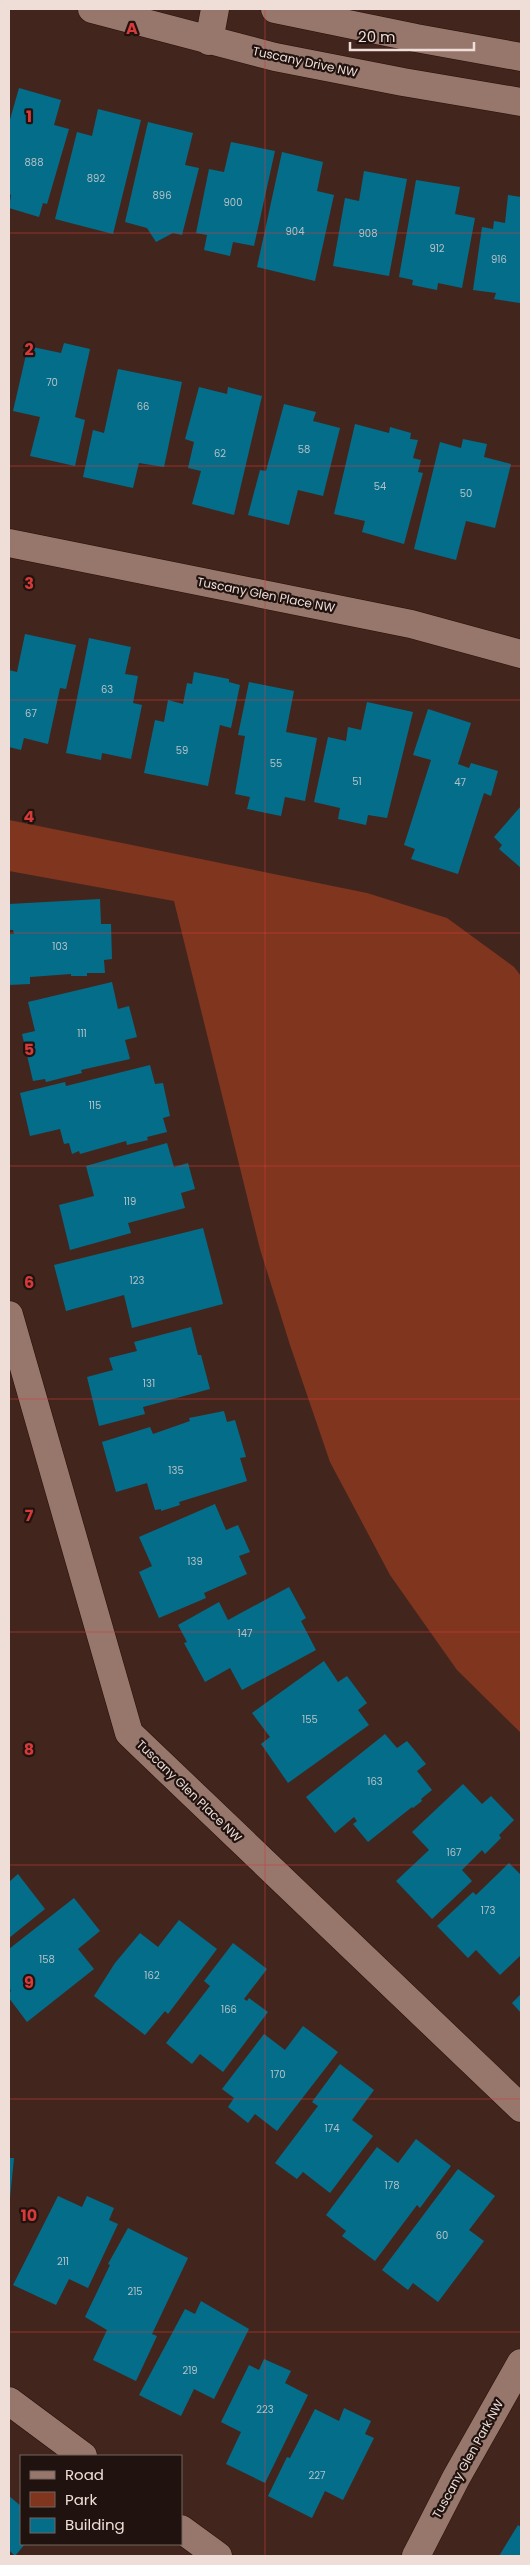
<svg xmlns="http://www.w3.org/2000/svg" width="530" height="2565" font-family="Poppins,sans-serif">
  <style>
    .green { fill: #80351e }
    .building { fill: #046d8a }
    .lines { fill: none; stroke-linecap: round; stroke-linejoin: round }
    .minor-casing { stroke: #270e07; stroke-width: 29 }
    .tertiary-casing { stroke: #270e07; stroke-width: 29 }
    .minor { stroke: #97766c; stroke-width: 28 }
    .tertiary { stroke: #97766c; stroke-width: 28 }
    .grid { fill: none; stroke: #d83a3a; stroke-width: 1; stroke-opacity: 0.55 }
    .labels { text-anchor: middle; stroke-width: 4.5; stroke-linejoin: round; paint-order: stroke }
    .number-label { font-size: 10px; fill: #b4c1c4 }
    .street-label { font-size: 12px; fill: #efddd7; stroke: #20130f }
    .grid-label { font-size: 16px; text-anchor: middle; font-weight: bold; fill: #d83a3a; stroke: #20130f; stroke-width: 4.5; stroke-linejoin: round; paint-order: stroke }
  </style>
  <rect width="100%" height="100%" fill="#42261e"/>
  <!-- green -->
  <polygon class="green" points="9,820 367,893 447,918 514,967 521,976 521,1733 457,1670 390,1575 330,1462 290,1345 260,1249 174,901 9,871"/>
  <!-- building -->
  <g class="building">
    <polygon points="19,88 61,100 54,125 69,129 47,204 43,203 39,217 9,208 11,195 9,194 9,123"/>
    <polygon points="98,109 141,120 113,234 55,219 77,132 92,136"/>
    <polygon points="148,122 193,133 185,165 199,168 182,235 173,233 156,242 147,228 125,222"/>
    <polygon points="231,142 275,151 254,246 233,242 230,256 204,250 207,235 196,233 209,169 224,172"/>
    <polygon points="282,152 323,162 317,191 334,195 315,281 257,267"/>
    <polygon points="364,171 407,179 389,276 333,266 345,198 359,201"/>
    <polygon points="416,180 460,187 455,214 475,218 462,288 438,283 437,290 412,285 413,280 399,277"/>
    <polygon points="508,195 521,197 520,303 494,299 496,293 473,290 482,227 493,229 494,221 505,223"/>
    <polygon points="64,343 90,349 75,417 85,420 75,466 30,456 40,417 13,411 28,346 61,353"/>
    <polygon points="118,369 182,382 164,467 139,463 133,488 83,477 93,430 104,433"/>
    <polygon points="199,387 227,394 228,387 262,396 234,515 192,504 201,471 188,468 194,442 185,439"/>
    <polygon points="284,404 316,412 313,421 340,428 323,496 298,490 289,525 248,515 260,470 266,471"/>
    <polygon points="355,424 389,433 390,427 411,433 410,439 418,440 413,458 421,460 418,472 423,473 404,544 362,532 365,521 334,514"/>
    <polygon points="463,439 487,444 484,457 511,464 495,528 466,521 456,560 414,549 440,442 461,448"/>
    <polygon points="25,634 76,645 66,689 60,688 48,744 24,738 21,750 9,747 9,670 17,672"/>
    <polygon points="89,638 131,647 125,674 138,676 133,703 142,705 131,759 102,753 101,760 66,753"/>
    <polygon points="194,672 229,679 229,682 240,685 231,728 220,725 208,786 144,773 155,720 164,722 168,700 183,704 187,683 192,684"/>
    <polygon points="249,682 294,691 286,732 317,738 305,801 285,797 281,816 247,809 250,797 235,794 245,736 238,735"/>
    <polygon points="367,702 413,712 387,818 368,815 366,825 338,819 340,808 314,802 328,737 346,741 348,727 361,730"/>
    <polygon points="428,709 471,723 458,764 469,768 471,763 498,771 491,796 484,793 458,874 411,859 415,849 404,845 431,760 413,755"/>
    <polygon points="521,806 521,868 499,849 502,845 494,837"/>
    <polygon points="100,899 101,924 111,924 112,959 104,960 105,973 87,973 87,976 71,976 71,974 30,977 30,984 9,985 9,934 14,934 13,930 9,930 9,904"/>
    <polygon points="112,982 118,1009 129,1006 137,1037 125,1040 130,1059 81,1070 82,1073 46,1082 45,1079 33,1081 22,1034 35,1031 28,1002"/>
    <polygon points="150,1065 155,1084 163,1083 170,1116 163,1118 167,1132 147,1137 148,1140 127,1145 126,1141 80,1154 79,1151 72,1154 69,1143 64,1144 60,1129 30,1136 20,1093 65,1082 66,1086"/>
    <polygon points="167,1143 174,1167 188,1163 195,1189 181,1193 185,1208 128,1223 131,1233 70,1250 59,1205 94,1196 86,1166"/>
    <polygon points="203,1228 223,1304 132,1328 124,1295 66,1311 54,1265"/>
    <polygon points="191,1327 198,1355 201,1355 210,1389 143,1407 145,1414 99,1426 87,1377 113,1370 109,1358 137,1351 134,1342"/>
    <polygon points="224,1411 227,1422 235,1420 246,1457 240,1458 247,1481 179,1502 180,1505 161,1511 161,1509 155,1510 147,1483 116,1492 102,1442 150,1427 153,1434 190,1421 189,1418"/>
    <polygon points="215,1504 226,1530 238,1525 250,1552 239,1556 247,1574 204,1593 206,1598 159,1618 139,1572 152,1566 139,1537"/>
    <polygon points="289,1587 306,1618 301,1621 316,1650 242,1690 230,1668 205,1682 184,1643 187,1642 178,1625 219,1602 228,1620"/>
    <polygon points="324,1661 338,1682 347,1676 367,1703 358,1710 369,1725 288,1783 261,1744 270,1737 252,1713"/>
    <polygon points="385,1734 397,1748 407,1741 426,1764 417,1771 432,1790 421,1799 422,1801 413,1808 412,1807 368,1842 353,1824 357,1821 354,1817 335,1833 306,1797"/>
    <polygon points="463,1784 482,1804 491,1796 514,1820 499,1835 501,1838 485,1854 482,1850 462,1870 472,1881 432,1919 396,1881 429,1850 412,1832"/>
    <polygon points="509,1863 521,1875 521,1955 500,1975 476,1950 468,1958 437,1926 473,1892 476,1895"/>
    <polygon points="18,1874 45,1909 9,1938 9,1882"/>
    <polygon points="74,1898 100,1931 78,1949 94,1969 27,2022 9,1998 9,1993 11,1991 9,1987 9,1949"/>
    <polygon points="179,1920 217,1949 168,2014 165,2011 145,2035 94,1996 115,1963 140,1933 158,1947"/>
    <polygon points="233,1943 267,1969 244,1999 247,2001 249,1998 268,2012 223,2072 200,2054 192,2064 166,2043 210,1986 204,1981"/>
    <polygon points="521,1994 521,2013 512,2003"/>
    <polygon points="303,2026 338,2052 277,2131 255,2114 248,2123 228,2107 234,2098 222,2089 264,2034 285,2050"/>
    <polygon points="340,2064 374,2090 352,2120 373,2136 330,2193 303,2172 297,2179 275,2163 318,2106 312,2102"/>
    <polygon points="416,2139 451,2166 420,2208 417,2205 375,2261 342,2236 346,2231 326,2215 377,2147 398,2163"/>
    <polygon points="9,2158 14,2158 10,2198 9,2198"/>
    <polygon points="458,2169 495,2196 469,2230 484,2241 438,2302 413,2283 408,2290 382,2270"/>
    <polygon points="58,2196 82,2207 87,2196 114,2208 109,2220 118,2224 88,2288 69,2279 56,2305 13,2285"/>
    <polygon points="128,2228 188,2258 152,2334 157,2336 136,2381 93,2360 107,2330 85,2317 110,2265 108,2264"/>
    <polygon points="201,2301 249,2329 214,2399 194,2389 181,2416 139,2395 185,2309 195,2314"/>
    <polygon points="264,2359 291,2371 285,2383 308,2395 265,2483 226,2464 241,2432 221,2422 249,2365 259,2370"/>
    <polygon points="344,2408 371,2421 365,2434 374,2438 343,2500 325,2491 312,2518 268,2496 287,2457 290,2458 315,2409 339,2421"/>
    <polygon points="9,2496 21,2506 21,2544 25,2544 15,2556 9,2550"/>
    <polygon points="518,2525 521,2527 521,2556 499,2556"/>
  </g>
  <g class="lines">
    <!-- minor casing -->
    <g class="minor-casing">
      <g id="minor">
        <polyline points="209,41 215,9"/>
        <polyline points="9,543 411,624 521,654"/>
        <polyline points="9,1315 129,1733 521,2108"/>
        <polyline points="9,2401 83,2456"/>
        <polyline points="181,2529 218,2556"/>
        <polyline points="416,2556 456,2478 521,2363"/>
      </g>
    </g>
    <!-- tertiary casing -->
    <g class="tertiary-casing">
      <g id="tertiary">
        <polyline points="92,9 275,57 403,82 521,102"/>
        <polyline points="275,9 416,38 521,57"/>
      </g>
    </g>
    <!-- minor -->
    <use href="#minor" class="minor"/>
    <!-- tertiary -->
    <use href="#tertiary" class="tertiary"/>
  </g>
  <!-- grid -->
  <path class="grid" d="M 265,9 L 265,2556M 9,233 L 521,233M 9,466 L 521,466M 9,700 L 521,700M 9,933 L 521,933M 9,1166 L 521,1166M 9,1399 L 521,1399M 9,1632 L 521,1632M 9,1865 L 521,1865M 9,2099 L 521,2099M 9,2332 L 521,2332"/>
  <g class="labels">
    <!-- number labels -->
    <g class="number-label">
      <text x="34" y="166">888</text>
      <text x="96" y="182">892</text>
      <text x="162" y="199">896</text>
      <text x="233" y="206">900</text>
      <text x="295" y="235">904</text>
      <text x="368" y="237">908</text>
      <text x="437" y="252">912</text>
      <text x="499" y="263">916</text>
      <text x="52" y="386">70</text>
      <text x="143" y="410">66</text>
      <text x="304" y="453">58</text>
      <text x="220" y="457">62</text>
      <text x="380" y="490">54</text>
      <text x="466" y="497">50</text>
      <text x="107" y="693">63</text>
      <text x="31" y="717">67</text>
      <text x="182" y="754">59</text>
      <text x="276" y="767">55</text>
      <text x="357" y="785">51</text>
      <text x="460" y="786">47</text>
      <text x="60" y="950">103</text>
      <text x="82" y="1037">111</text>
      <text x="95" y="1109">115</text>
      <text x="130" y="1205">119</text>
      <text x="137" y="1284">123</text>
      <text x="149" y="1387">131</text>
      <text x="176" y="1474">135</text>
      <text x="195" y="1565">139</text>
      <text x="245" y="1637">147</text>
      <text x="310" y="1723">155</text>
      <text x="375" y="1785">163</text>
      <text x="454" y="1856">167</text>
      <text x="488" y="1914">173</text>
      <text x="47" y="1963">158</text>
      <text x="152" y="1979">162</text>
      <text x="229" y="2013">166</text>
      <text x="278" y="2078">170</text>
      <text x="332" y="2132">174</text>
      <text x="392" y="2189">178</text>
      <text x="442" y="2239">60</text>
      <text x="63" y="2265">211</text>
      <text x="135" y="2295">215</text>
      <text x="190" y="2374">219</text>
      <text x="265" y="2413">223</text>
      <text x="317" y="2479">227</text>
    </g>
    <!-- street labels -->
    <g class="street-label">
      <text transform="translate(305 62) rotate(12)" y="4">Tuscany Drive NW</text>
      <text transform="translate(266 595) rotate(11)" y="4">Tuscany Glen Place NW</text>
      <text transform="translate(189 1791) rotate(44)" y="4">Tuscany Glen Place NW</text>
      <text transform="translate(468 2459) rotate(-61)" y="4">Tuscany Glen Park NW</text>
    </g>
  </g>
  <g class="grid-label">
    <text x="132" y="34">A</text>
    <text x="29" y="122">1</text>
    <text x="29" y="355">2</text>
    <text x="29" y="589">3</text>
    <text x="29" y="822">4</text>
    <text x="29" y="1055">5</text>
    <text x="29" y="1288">6</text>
    <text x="29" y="1521">7</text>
    <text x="29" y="1755">8</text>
    <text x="29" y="1988">9</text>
    <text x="29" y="2221">10</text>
  </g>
  <!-- border -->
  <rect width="530" height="2565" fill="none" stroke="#efddd7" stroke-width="20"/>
  <!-- legend -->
  <rect x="20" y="2455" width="162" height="90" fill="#20130f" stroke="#73645f"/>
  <rect x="30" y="2471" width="25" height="8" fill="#97766c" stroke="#73645f"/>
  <text x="65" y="2480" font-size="15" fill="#efddd7">Road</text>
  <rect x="30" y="2492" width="25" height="15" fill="#80351e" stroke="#73645f"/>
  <text x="65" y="2505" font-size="15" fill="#efddd7">Park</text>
  <rect x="30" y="2518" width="25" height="15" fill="#046d8a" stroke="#73645f"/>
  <text x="65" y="2530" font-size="15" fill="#efddd7">Building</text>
  <!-- scale -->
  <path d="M350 42v8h124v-8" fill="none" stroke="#efddd7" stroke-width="2.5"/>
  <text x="358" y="42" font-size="15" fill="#efddd7" stroke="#20130f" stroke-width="4" paint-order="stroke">20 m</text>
</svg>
